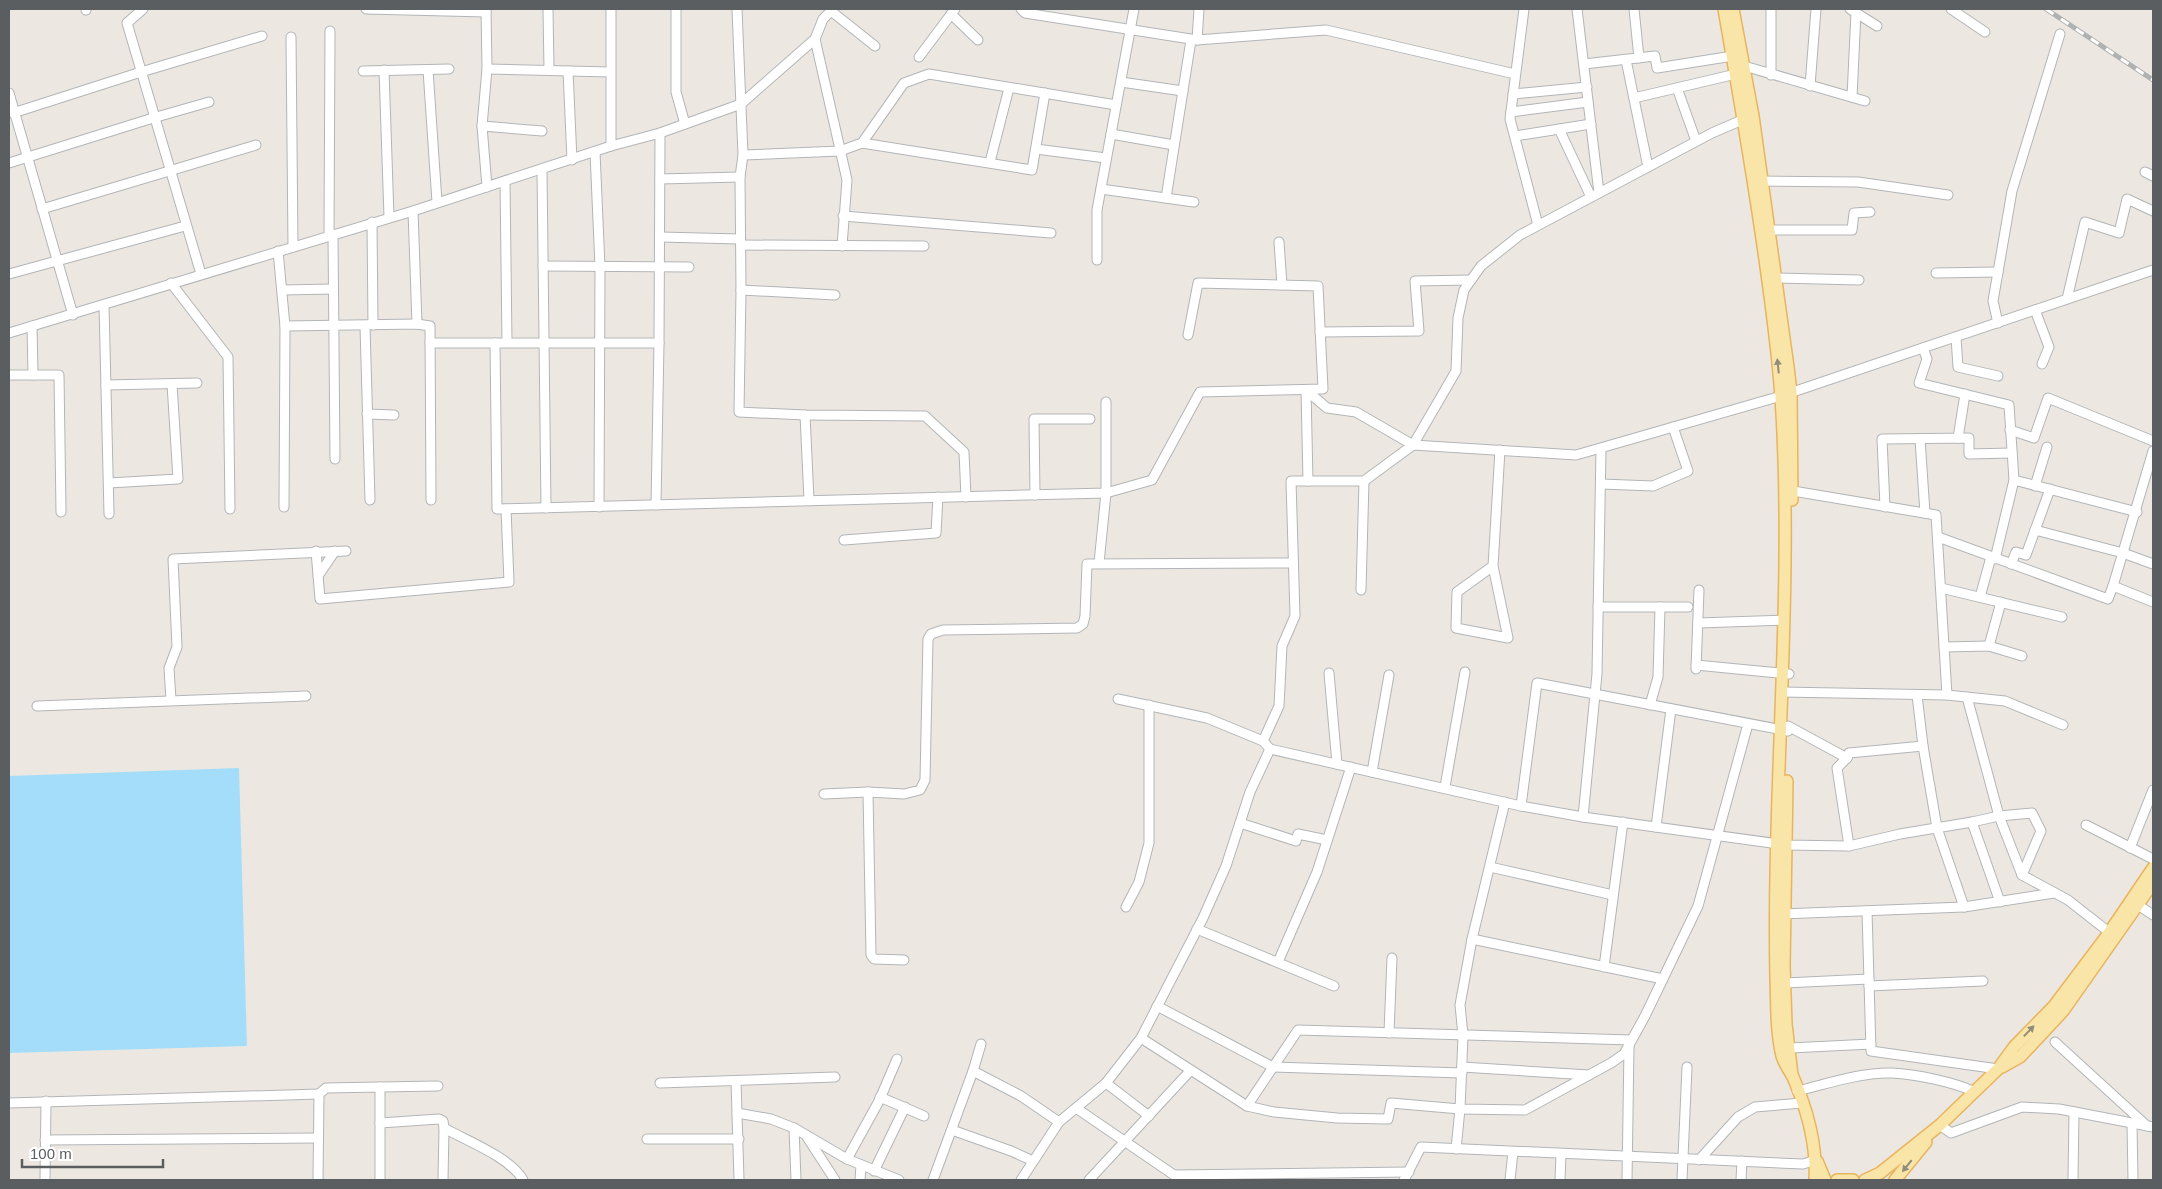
<svg xmlns="http://www.w3.org/2000/svg" width="2162" height="1189" font-family="Helvetica,sans-serif">
  <style>
    .water { fill: #a4ddfa }
    .lines { fill: none; stroke-linecap: round; stroke-linejoin: round }
    .minor-casing { stroke: #b2b5b8; stroke-width: 11 }
    .major-casing { stroke: #e8b45e; stroke-width: 14 }
    .minor { stroke: #fff; stroke-width: 9 }
    .major { stroke: #fae5a8; stroke-width: 11 }
    .rail-casing { stroke: #b0b1b1; stroke-width: 5 }
    .rail { stroke: #fff; stroke-width: 3; stroke-dasharray: 9; stroke-linecap: butt }
    .oneway { fill: #928d7a }
  </style>
  <rect width="100%" height="100%" fill="#ece8e1"/>
  <!-- water -->
  <polygon class="water" points="239,768 247,1046 9,1053 9,776"/>
  <g class="lines">
    <!-- minor casing -->
    <g class="minor-casing">
      <g id="minor">
        <polyline points="86,9 86,10"/>
        <polyline points="143,9 127,23 201,274"/>
        <polyline points="366,9 486,12"/>
        <polyline points="486,9 487,69 482,126 487,187"/>
        <polyline points="548,9 549,70"/>
        <polyline points="611,9 611,146"/>
        <polyline points="676,9 676,92 685,124"/>
        <polyline points="737,9 743,155 740,177 741,290 739,412 805,415 925,416 964,452 966,497"/>
        <polyline points="1021,9 1025,13 1197,40 1326,30 1515,74"/>
        <polyline points="1524,9 1510,119 1538,225"/>
        <polyline points="1577,9 1599,193"/>
        <polyline points="1634,9 1639,58"/>
        <polyline points="1771,9 1771,75"/>
        <polyline points="1850,9 1877,26"/>
        <polyline points="1951,9 1985,32"/>
        <polyline points="831,11 875,46"/>
        <polyline points="951,14 978,40"/>
        <polyline points="291,37 293,247"/>
        <polyline points="815,39 847,180 842,246"/>
        <polyline points="1197,40 1199,9"/>
        <polyline points="919,57 955,9"/>
        <polyline points="1626,60 1648,167"/>
        <polyline points="1584,64 1655,56 1657,68 1733,56"/>
        <polyline points="1744,66 1865,101"/>
        <polyline points="487,69 610,72"/>
        <polyline points="384,70 389,217"/>
        <polyline points="428,70 437,202"/>
        <polyline points="363,71 449,69"/>
        <polyline points="568,71 572,160"/>
        <polyline points="1121,82 1183,91"/>
        <polyline points="1810,86 1816,9"/>
        <polyline points="1677,88 1696,141"/>
        <polyline points="9,93 73,315"/>
        <polyline points="1513,94 1587,87"/>
        <polyline points="1852,97 1856,12"/>
        <polyline points="1634,98 1736,74"/>
        <polyline points="1511,112 1588,102"/>
        <polyline points="13,113 141,72 262,36"/>
        <polyline points="482,126 542,131"/>
        <polyline points="1559,129 1591,197"/>
        <polyline points="1111,134 1174,145"/>
        <polyline points="1515,136 1591,124"/>
        <polyline points="862,143 904,83 929,74 1116,105"/>
        <polyline points="1036,149 1106,158"/>
        <polyline points="595,152 600,267 599,507"/>
        <polyline points="743,155 840,151 862,143 1032,170 1045,93"/>
        <polyline points="990,162 1009,88"/>
        <polyline points="9,163 153,118 209,102"/>
        <polyline points="542,170 546,508"/>
        <polyline points="2145,172 2153,176"/>
        <polyline points="660,179 740,177"/>
        <polyline points="505,181 507,342"/>
        <polyline points="1756,181 1858,182 1948,195"/>
        <polyline points="1101,189 1194,202"/>
        <polyline points="1166,198 1191,40"/>
        <polyline points="42,209 256,145"/>
        <polyline points="413,211 417,324"/>
        <polyline points="843,216 1051,233"/>
        <polyline points="372,222 373,325"/>
        <polyline points="1769,230 1852,230 1854,213 1870,212"/>
        <polyline points="333,234 335,459"/>
        <polyline points="329,235 330,31"/>
        <polyline points="660,237 740,239"/>
        <polyline points="1279,242 1282,285"/>
        <polyline points="741,245 924,246"/>
        <polyline points="278,251 285,326 284,507"/>
        <polyline points="1097,260 1097,210 1134,9"/>
        <polyline points="543,266 689,267"/>
        <polyline points="1936,273 1998,272"/>
        <polyline points="9,274 185,226"/>
        <polyline points="1776,278 1859,280"/>
        <polyline points="171,283 228,357 230,509"/>
        <polyline points="282,290 333,289"/>
        <polyline points="741,290 835,295"/>
        <polyline points="2067,299 2085,222 2119,233 2127,199 2153,211"/>
        <polyline points="104,305 109,514"/>
        <polyline points="2035,310 2049,347 2042,364"/>
        <polyline points="1998,323 1993,301 2012,191 2060,34"/>
        <polyline points="32,326 33,375"/>
        <polyline points="285,326 417,324 430,326 431,500"/>
        <polyline points="365,326 370,500"/>
        <polyline points="1320,332 1419,331 1415,281 1471,280"/>
        <polyline points="9,333 413,211 611,146 660,133 741,104 815,39 823,19 833,9"/>
        <polyline points="1956,337 1958,367 1998,376"/>
        <polyline points="430,343 659,343"/>
        <polyline points="495,343 497,509 1106,493 1152,480 1200,392 1323,389 1318,286 1198,283 1188,335"/>
        <polyline points="1923,348 1927,359 1919,383 2009,405 2014,480 1995,559"/>
        <polyline points="9,375 59,375 61,512"/>
        <polyline points="106,385 197,383"/>
        <polyline points="1306,390 1327,408 1356,412 1413,445 1576,455 1781,396 2153,270"/>
        <polyline points="1306,390 1308,481"/>
        <polyline points="367,414 394,415"/>
        <polyline points="805,415 809,500"/>
        <polyline points="2010,430 2034,438 2048,398 2153,441"/>
        <polyline points="1958,438 1965,394"/>
        <polyline points="1920,439 1925,513"/>
        <polyline points="2014,480 2137,512"/>
        <polyline points="109,483 178,479 172,384"/>
        <polyline points="1601,484 1653,486 1688,471 1673,427"/>
        <polyline points="2035,486 2047,447"/>
        <polyline points="1787,490 1936,515 1947,695"/>
        <polyline points="1035,495 1034,419 1090,419"/>
        <polyline points="656,505 659,343 660,133"/>
        <polyline points="1885,507 1882,439 1969,438 1969,454 2012,453"/>
        <polyline points="2035,530 2123,553 2153,564"/>
        <polyline points="1938,537 2108,599 2113,586 2153,602"/>
        <polyline points="844,540 936,533 938,497"/>
        <polyline points="316,551 320,599 509,582 506,509"/>
        <polyline points="1099,563 1106,493 1106,402"/>
        <polyline points="2011,564 2016,552 2026,555 2050,489"/>
        <polyline points="1493,566 1457,592 1456,628 1508,638 1493,566 1500,450"/>
        <polyline points="318,576 335,551"/>
        <polyline points="2113,586 2153,451"/>
        <polyline points="1941,588 2062,617"/>
        <polyline points="1361,590 1364,481"/>
        <polyline points="1980,597 1991,557"/>
        <polyline points="1598,607 1688,607"/>
        <polyline points="1698,623 1784,620"/>
        <polyline points="1989,646 2001,602"/>
        <polyline points="1944,647 1989,646 2022,656"/>
        <polyline points="1696,665 1789,674"/>
        <polyline points="1696,669 1699,590"/>
        <polyline points="1329,673 1337,764"/>
        <polyline points="1782,692 1947,695 2005,701 2063,725"/>
        <polyline points="1917,695 1923,746 1937,828 1964,907"/>
        <polyline points="1967,697 1999,816 2022,875 2068,900 2114,936"/>
        <polyline points="1118,699 1207,718 1263,741"/>
        <polyline points="171,700 169,668 177,647 173,559 346,551"/>
        <polyline points="1650,705 1658,677 1660,607"/>
        <polyline points="37,706 306,696"/>
        <polyline points="1788,726 1847,758 1849,753 1923,746"/>
        <polyline points="1270,749 1521,806 1583,817 1786,845 1849,846 1900,834 1972,822 1999,816 2032,813 2041,831 2022,875"/>
        <polyline points="1847,758 1837,768 1849,846"/>
        <polyline points="1372,772 1389,675"/>
        <polyline points="1445,787 1465,672"/>
        <polyline points="868,792 871,955 874,959 904,960"/>
        <polyline points="824,794 868,792 904,794 920,790 925,780 928,639 931,634 943,630 1077,628 1083,624 1085,616 1087,564 1293,563"/>
        <polyline points="1521,806 1537,683 1788,731"/>
        <polyline points="1583,817 1597,674 1601,449"/>
        <polyline points="1972,822 2000,902"/>
        <polyline points="1240,823 1296,841 1298,834 1327,840"/>
        <polyline points="2086,825 2153,859"/>
        <polyline points="1656,827 1671,709"/>
        <polyline points="2130,848 2153,790"/>
        <polyline points="1490,867 1613,895"/>
        <polyline points="2138,905 2153,915"/>
        <polyline points="1126,907 1139,882 1149,843 1149,705"/>
        <polyline points="1867,911 1871,1051 1998,1069"/>
        <polyline points="1781,914 1964,907 2054,893"/>
        <polyline points="1197,929 1334,986"/>
        <polyline points="1472,939 1663,979"/>
        <polyline points="1278,962 1317,872 1351,767"/>
        <polyline points="1604,967 1623,822"/>
        <polyline points="1785,983 1869,979"/>
        <polyline points="1869,986 1983,981"/>
        <polyline points="1157,1006 1273,1067 1462,1073"/>
        <polyline points="1389,1033 1392,958"/>
        <polyline points="1141,1038 1247,1106 1274,1112 1337,1118 1388,1119 1391,1103 1460,1109 1525,1110 1611,1063 1624,1054 1645,1016 1698,906 1748,724"/>
        <polyline points="2055,1042 2147,1126"/>
        <polyline points="1790,1048 1871,1044"/>
        <polyline points="1462,1067 1589,1075"/>
        <polyline points="973,1071 981,1044"/>
        <polyline points="736,1081 739,1180"/>
        <polyline points="660,1083 835,1077"/>
        <polyline points="1106,1083 1149,1116"/>
        <polyline points="380,1087 438,1086"/>
        <path d="M 1797,1091 C 1827,1084 1861,1072 1892,1073 C 1915,1074 1954,1082 1975,1092"/>
        <polyline points="880,1097 924,1116"/>
        <polyline points="9,1103 319,1094"/>
        <polyline points="1247,1106 1298,1030 1631,1040"/>
        <polyline points="1076,1108 1174,1175 1409,1172"/>
        <polyline points="737,1113 771,1119 794,1128 847,1159 899,1180"/>
        <polyline points="380,1123 439,1119 443,1121 444,1128"/>
        <polyline points="2132,1124 2133,1180"/>
        <polyline points="1940,1125 1951,1133 2022,1107 2059,1109 2153,1127"/>
        <polyline points="794,1128 796,1180"/>
        <polyline points="952,1130 1011,1151 1033,1161"/>
        <polyline points="807,1137 835,1180"/>
        <polyline points="647,1139 739,1139"/>
        <polyline points="45,1140 318,1138"/>
        <polyline points="1456,1149 1460,1109 1463,1035 1460,1005 1472,939 1505,802"/>
        <polyline points="847,1159 879,1101 897,1059"/>
        <polyline points="1699,1160 1738,1117 1755,1107 1802,1103"/>
        <polyline points="874,1171 905,1107"/>
        <polyline points="45,1180 46,1101"/>
        <polyline points="318,1180 319,1094 326,1088 380,1087 380,1180"/>
        <path d="M 443,1180 L 444,1128 C 467,1141 510,1157 523,1180"/>
        <polyline points="860,1180 861,1165"/>
        <polyline points="933,1180 973,1071 1021,1096 1059,1122"/>
        <polyline points="1021,1180 1059,1122 1106,1083 1141,1038 1203,918 1226,866 1250,792 1270,749 1263,741 1279,706 1282,646 1295,616 1291,481 1364,481 1413,445 1456,371 1458,318 1464,290 1481,266 1520,235 1712,133 1749,117"/>
        <polyline points="1089,1180 1190,1071"/>
        <polyline points="1404,1180 1421,1147 1803,1164 1816,1160"/>
        <polyline points="1510,1180 1513,1152"/>
        <polyline points="1560,1180 1561,1154"/>
        <polyline points="1627,1180 1629,1046"/>
        <polyline points="1682,1180 1687,1067"/>
        <polyline points="1741,1180 1742,1161"/>
        <polyline points="2073,1180 2074,1112"/>
      </g>
    </g>
    <!-- major casing -->
    <g class="major-casing">
      <g id="major">
        <path d="M 1724,9 C 1737,83 1750,157 1761,232 C 1769,286 1777,341 1781,397 C 1794,591 1772,785 1776,979 C 1777,1004 1776,1031 1782,1056 C 1784,1063 1789,1070 1793,1077 C 1807,1109 1817,1145 1815,1180"/>
        <polyline points="1733,9 1753,116 1788,367 1791,393 1792,500"/>
        <polyline points="1787,781 1784,966 1786,1024 1792,1075"/>
        <polyline points="2002,1067 2020,1057 2063,1011 2153,883"/>
        <polyline points="1817,1161 1825,1180"/>
        <polyline points="1837,1180 1853,1180"/>
        <polyline points="1865,1180 1880,1173 1940,1125 1998,1069 2014,1047 2054,1006 2109,933 2153,868"/>
        <polyline points="1895,1180 1926,1142"/>
      </g>
    </g>
    <!-- minor -->
    <use href="#minor" class="minor"/>
    <!-- major -->
    <use href="#major" class="major"/>
    <!-- rail casing -->
    <g class="rail-casing">
      <polyline id="rail" points="2046,9 2153,80"/>
    </g>
    <!-- rail -->
    <use href="#rail" class="rail"/>
  </g>
  <!-- one-way arrows -->
  <defs><path id="oneway-solid" d="M-6-.8H1V-3.2L6.5 0L1 3.2V.8H-6Z" transform="scale(1.25)"/></defs>
  <g class="oneway">
    <use href="#oneway-solid" transform="translate(1778 366) rotate(-96)"/>
    <use href="#oneway-solid" transform="translate(2029 1031) rotate(-46)"/>
    <use href="#oneway-solid" transform="translate(1907 1166) rotate(129)"/>
  </g>
  <!-- border -->
  <rect width="2162" height="1189" fill="none" stroke="#5a5e61" stroke-width="20"/>
  <!-- scale -->
  <path d="M22 1159v8h141v-8" fill="none" stroke="#5a5e61" stroke-width="2.5"/>
  <text x="30" y="1159" font-size="15" fill="#5a5e61" stroke="#ffffff" stroke-width="4" paint-order="stroke">100 m</text>
</svg>
